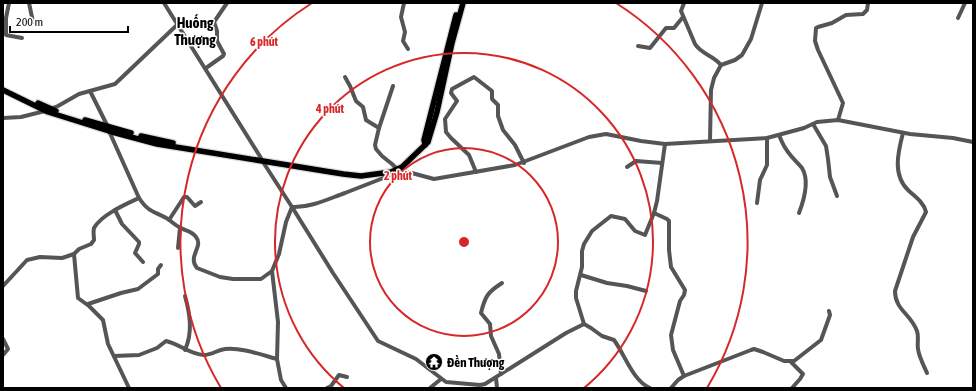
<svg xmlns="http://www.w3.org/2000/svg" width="976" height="391" font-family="'Asap Condensed',sans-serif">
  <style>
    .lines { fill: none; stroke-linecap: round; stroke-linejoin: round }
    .highway-casing { stroke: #dbdbdb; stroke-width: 8 }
    .minor { stroke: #555; stroke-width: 4 }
    .highway { stroke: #000; stroke-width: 5.5 }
    .ring { fill: none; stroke: #d62828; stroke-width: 2 }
    .labels { text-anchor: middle; stroke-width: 3; stroke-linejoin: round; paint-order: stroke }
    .poi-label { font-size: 13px; font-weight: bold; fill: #000; stroke: #fff; text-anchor: start }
    .quarter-label { font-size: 15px; font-weight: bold; fill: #000; stroke: #fff }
    .centre { fill: #d62828; stroke: #fff; stroke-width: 2 }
    .ring-label { font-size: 12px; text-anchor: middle; font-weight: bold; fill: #d62828; stroke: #fff; stroke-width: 3; stroke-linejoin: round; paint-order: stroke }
  </style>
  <rect width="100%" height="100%" fill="#fff"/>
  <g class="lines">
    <!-- highway casing -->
    <g class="highway-casing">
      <g id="highway">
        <polyline points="3,90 48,112 112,132 157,144 343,174 361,176 391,172 402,167 428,142 437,112 452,43 463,3"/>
        <polyline points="38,103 56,111"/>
        <polyline points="85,120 131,133"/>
        <polyline points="141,136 173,143"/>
        <polyline points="425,145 424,140 456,15"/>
      </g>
    </g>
    <!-- minor -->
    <g class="minor">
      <polyline points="9,3 6,18 6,35 22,38"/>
      <polyline points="29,3 33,22"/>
      <polyline points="164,3 261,158"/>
      <polyline points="404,3 401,17 405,32 403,41 408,49"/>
      <path d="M 684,3 L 681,11 L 695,44 C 701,54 713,55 721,65"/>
      <polyline points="958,18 965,3"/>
      <polyline points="638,46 650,48 666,28 674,28 683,17"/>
      <polyline points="206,68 223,56 224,54 217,41 217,31 214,22 227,3"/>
      <polyline points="345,77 350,86 356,101 363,107 366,120 379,128"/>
      <polyline points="393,86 379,128 375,145 376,149 382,156 392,164 397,169 434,179 515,165 589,137 606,134 641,141 665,144 767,138 804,128 817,122 838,120 910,134 953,138 973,142"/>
      <polyline points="90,91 108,127"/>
      <polyline points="50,109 58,106 79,94 115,84 178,24"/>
      <polyline points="3,118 21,117 45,111"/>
      <polyline points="838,120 843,103 818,50 815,41 816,28 818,27 832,23 846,15 863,14 867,10 868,3"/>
      <polyline points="813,124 826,146 828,159 830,177 837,196"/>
      <path d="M 109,131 L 139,198 C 149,213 154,211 168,219 C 172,222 176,226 181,228 C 186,231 192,231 196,237 C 204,247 187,256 197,268 L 220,277 L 233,279 L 261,279 L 272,271"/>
      <path d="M 903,133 C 898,152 892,176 909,191 C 916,197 924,203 926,212 L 913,237 L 895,291 C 895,310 911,314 917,331 C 919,337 917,343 918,349 C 919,357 924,366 927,373"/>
      <path d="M 779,135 C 781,140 783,145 786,149 C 790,156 797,162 802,168 C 810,181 804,200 799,213"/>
      <polyline points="710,141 711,90 714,78 721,65 735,60 742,55 751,39 762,3"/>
      <path d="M 263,162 L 292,207 C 310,208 328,199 345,193 C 360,187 376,181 391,175 L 394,172"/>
      <polyline points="627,167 636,161 662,163"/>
      <polyline points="476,172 469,155 451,138 446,132 445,119 457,101 451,93 452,89 474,77 492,91 492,99 498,105 498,116 503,130 515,145 524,163"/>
      <polyline points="757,203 760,180 767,165 767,138"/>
      <path d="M 292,207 L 333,273 L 378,341 L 416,359 L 446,382 L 480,385 L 485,384 L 566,333 L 584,324 L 591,328 L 602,336 L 614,340 C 625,355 633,381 650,388"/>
      <polyline points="115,210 122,224 139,242 139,244 135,253 143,262"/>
      <polyline points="654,213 667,219 669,221 669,250 671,267 685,290 684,295 680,301 671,335 673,350 684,376"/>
      <polyline points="169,220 184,197 187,197 195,206 201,202"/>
      <polyline points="178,248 180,228"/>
      <polyline points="74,254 78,298 89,306 103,320 108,344 129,388"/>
      <polyline points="581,275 607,283 627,286 646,291"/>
      <path d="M 3,286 L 27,260 L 40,257 L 62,258 L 74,254 L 79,249 L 91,244 L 94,240 C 94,236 93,232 94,228 C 101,215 126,204 139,198"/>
      <path d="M 185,296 C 190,314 193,332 185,350"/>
      <polyline points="88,304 121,293 138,289 158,274 158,269 161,265"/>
      <polyline points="584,324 576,298 576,291 582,267 582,251 584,244 592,231 611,216 625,219 635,231 645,235 654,213 657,201 665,144"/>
      <polyline points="3,339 8,349 3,355"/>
      <path d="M 114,356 L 139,355 L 157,348 L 166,341 C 180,344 189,354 204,355 C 212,355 217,350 225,349 C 240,347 262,355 277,359"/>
      <polyline points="791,362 803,374 800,379 792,388"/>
      <path d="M 501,374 L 499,354 L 491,336 L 490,324 L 481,313 C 485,296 488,292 502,283"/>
      <polyline points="496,378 497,388"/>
      <polyline points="286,388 281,380 277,359 278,322 272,271 279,254 286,222 292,207"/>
      <polyline points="327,388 331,386 339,375 347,377"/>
      <polyline points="430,388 441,379"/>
      <polyline points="671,388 678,380 684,376 751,350 754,349 763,352 784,361 794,361 821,340 830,315 829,311"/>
    </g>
    <!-- highway -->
    <use href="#highway" class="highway"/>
  </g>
  <!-- distance rings -->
  <g class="ring">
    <circle cx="464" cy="242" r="94"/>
    <path d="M344 388A189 189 0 1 1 584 388"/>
    <path d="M221 388A283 283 0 0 1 312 3M616 3A283 283 0 0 1 707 388"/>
  </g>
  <!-- icons -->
  <defs>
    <g id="temple-disc" transform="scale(0.9)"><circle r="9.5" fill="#000" stroke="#fff"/><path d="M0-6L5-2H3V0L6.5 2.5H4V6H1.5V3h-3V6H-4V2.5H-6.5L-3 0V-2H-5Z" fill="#fff"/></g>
  </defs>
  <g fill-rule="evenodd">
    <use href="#temple-disc" x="434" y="362"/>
  </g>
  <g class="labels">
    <!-- poi labels -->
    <g class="poi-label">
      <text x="447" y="367">Đền Thượng</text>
    </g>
    <!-- quarter labels -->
    <g class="quarter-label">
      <text x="195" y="28">Huống<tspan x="195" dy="17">Thượng</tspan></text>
    </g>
  </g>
  <circle cx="464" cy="242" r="6" class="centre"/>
  <g class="ring-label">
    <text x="264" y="46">6 phút</text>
    <text x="330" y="113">4 phút</text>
    <text x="398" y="180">2 phút</text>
  </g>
  <!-- border -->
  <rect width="976" height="391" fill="none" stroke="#000000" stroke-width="8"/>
  <!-- scale -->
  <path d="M10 26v6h118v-6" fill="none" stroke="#000000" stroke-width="2"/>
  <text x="16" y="26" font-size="12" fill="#000000" stroke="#ffffff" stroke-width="3" paint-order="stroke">200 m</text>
</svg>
